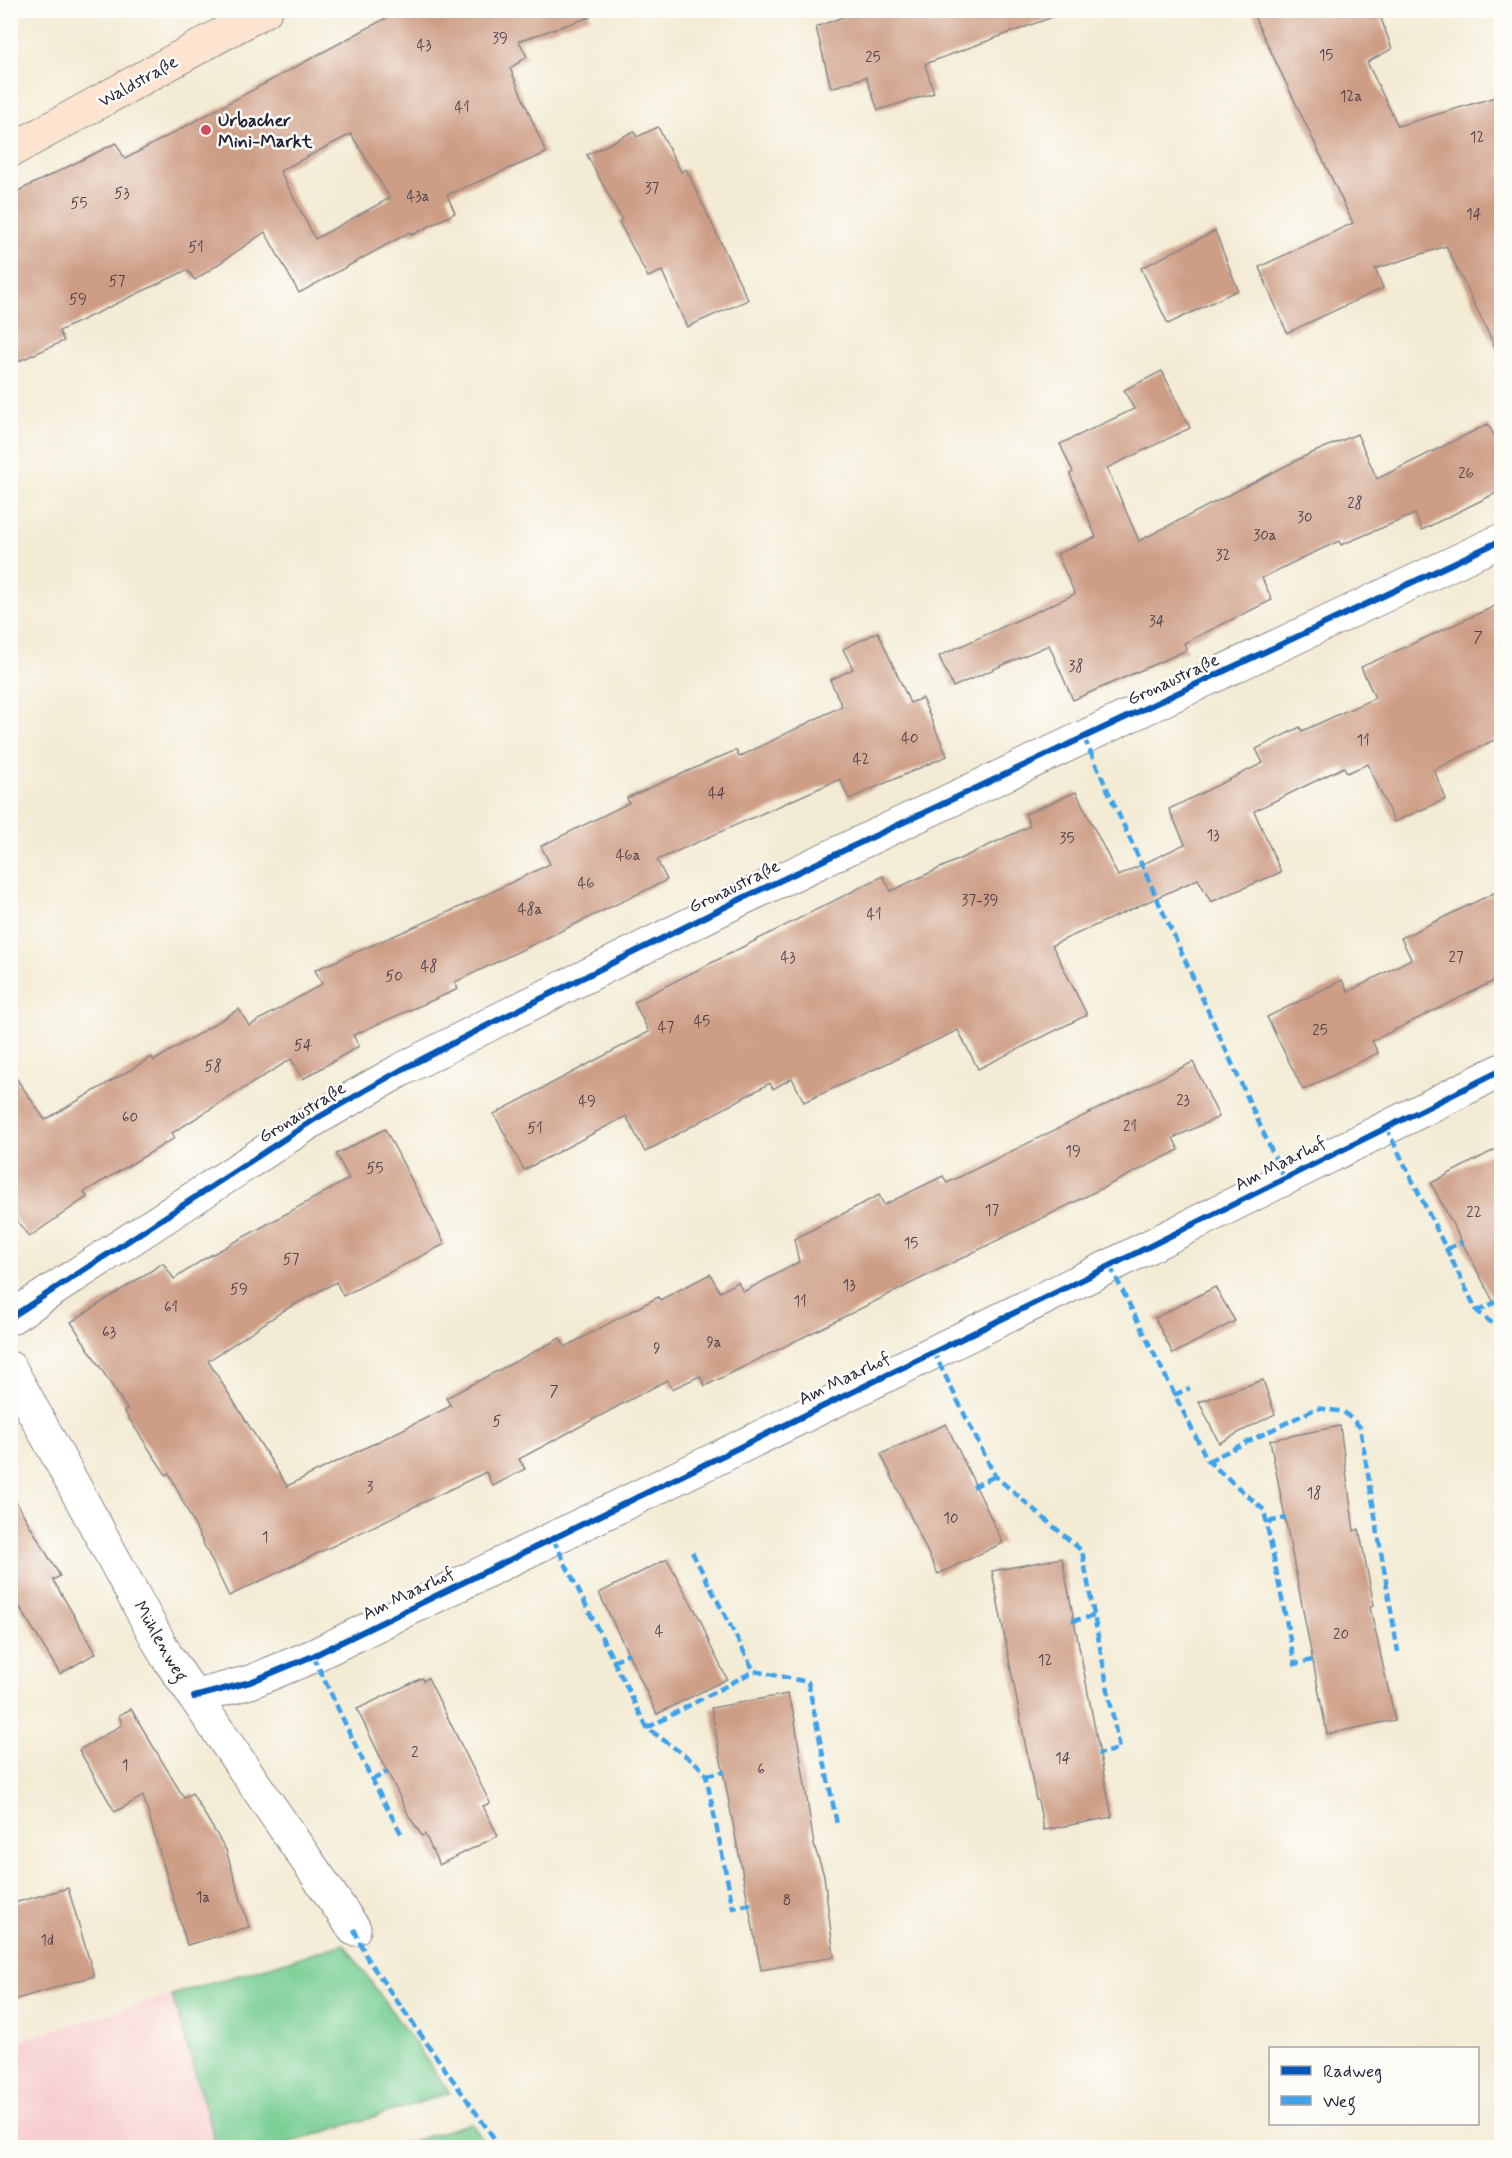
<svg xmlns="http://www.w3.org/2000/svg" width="1512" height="2158" font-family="Mynerve,sans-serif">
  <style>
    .built { fill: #f7cfd0 }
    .green { fill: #76cd92; stroke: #4c7866; stroke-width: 1.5 }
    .building { fill: #cd9d85; fill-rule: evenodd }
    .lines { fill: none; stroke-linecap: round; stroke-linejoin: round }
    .minor-casing { stroke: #8a8688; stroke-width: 35 }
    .secondary-casing { stroke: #8a8688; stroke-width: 35 }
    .minor { stroke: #fff; stroke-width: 33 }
    .secondary { stroke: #fde4d1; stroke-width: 33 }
    .quiet { stroke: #3ea2ec; stroke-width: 4.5; stroke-dasharray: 9 4.5; stroke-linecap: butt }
    .cycleway-casing { stroke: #fdfcf7; stroke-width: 10 }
    .cycleway { stroke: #0057b8; stroke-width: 6 }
    .poi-dot { fill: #d1495b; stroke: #fdfcf7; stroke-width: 2 }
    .labels { text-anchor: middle; stroke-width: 5; stroke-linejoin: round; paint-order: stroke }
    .number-label { font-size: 15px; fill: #4d414e }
    .street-label { font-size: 18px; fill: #22223b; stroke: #fdfcf7 }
    .poi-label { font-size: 18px; font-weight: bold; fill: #22223b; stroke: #fdfcf7; text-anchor: start }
  </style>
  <rect width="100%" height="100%" fill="#fdfcf7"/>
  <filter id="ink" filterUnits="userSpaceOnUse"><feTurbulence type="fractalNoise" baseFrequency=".0167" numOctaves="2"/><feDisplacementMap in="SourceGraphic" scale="12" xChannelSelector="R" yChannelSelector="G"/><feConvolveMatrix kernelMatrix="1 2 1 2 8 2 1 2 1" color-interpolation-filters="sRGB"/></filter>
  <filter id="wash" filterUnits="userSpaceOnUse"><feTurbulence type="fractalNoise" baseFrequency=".008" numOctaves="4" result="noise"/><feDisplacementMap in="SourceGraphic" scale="24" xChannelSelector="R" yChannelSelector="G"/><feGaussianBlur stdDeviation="1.35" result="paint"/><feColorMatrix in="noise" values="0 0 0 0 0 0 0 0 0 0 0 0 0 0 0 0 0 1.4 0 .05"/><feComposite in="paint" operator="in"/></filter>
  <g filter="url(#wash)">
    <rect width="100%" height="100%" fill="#f3ebd4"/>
    <!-- built -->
    <polygon class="built" points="172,1995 217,2147 11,2147 11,2043"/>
    <!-- green -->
    <g class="green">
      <polygon points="344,1944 450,2093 276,2147 217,2147 172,1995"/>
      <polygon points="471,2123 488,2147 392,2147"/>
    </g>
    <g id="blocks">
      <!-- building -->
      <g class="building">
        <path d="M 401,10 L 589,10 L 590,17 L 519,41 L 527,57 L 510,68 L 546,153 L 447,195 L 455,213 L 412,235 L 410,232 L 299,293 L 265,232 L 195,280 L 187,270 L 59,331 L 64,341 L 10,365 L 10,195 L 116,143 L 125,159 ZM 351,134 L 390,198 L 315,239 L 280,171 Z"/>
        <polygon points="841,10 1057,10 1058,15 925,64 934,93 878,110 866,77 831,88 816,27 843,17"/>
        <polygon points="1251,10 1378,10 1392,49 1367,62 1398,126 1502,95 1502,361 1446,246 1375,269 1383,288 1287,333 1259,267 1353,223"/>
        <polygon points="658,127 681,172 686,169 748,300 687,327 662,271 648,277 619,222 622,220 587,155 634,131 637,137"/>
        <polygon points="1215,231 1238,290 1168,324 1141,268"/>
        <polygon points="1162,371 1190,428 1107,468 1139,541 1305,456 1357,434 1377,479 1488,424 1502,450 1502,490 1422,530 1415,514 1341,545 1339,541 1300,559 1262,578 1272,600 1184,643 1187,650 1073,700 1049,645 953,687 939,656 1075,594 1057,554 1096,537 1070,474 1073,472 1060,444 1134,409 1124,390"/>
        <polygon points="1502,603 1502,736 1434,770 1446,799 1394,822 1368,764 1347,773 1344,767 1254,811 1281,872 1211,902 1198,879 1052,945 1087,1015 978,1069 958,1030 804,1102 792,1078 773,1089 770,1083 645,1152 626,1116 524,1170 494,1114 649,1032 634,1002 883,876 891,891 1030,826 1025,814 1076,792 1118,876 1185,844 1169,809 1263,763 1256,749 1300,727 1302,731 1375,698 1361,667"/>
        <polygon points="878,632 910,703 922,698 947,756 849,799 840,779 657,860 667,880 455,982 458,989 353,1035 359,1046 303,1079 291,1059 172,1133 175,1138 84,1192 87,1197 29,1237 10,1211 10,1069 45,1120 152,1057 154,1061 239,1009 249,1026 322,984 315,970 460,907 550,864 541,846 629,803 627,798 736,750 739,757 842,706 830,680 853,669 843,649"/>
        <polygon points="1502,889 1502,977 1372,1041 1378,1053 1303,1090 1267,1017 1342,980 1348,992 1411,959 1401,938"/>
        <polygon points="1193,1062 1219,1117 1173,1138 1179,1150 705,1386 700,1376 672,1389 667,1380 519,1459 525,1469 493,1486 486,1472 229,1596 169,1473 166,1475 124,1411 127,1409 71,1322 163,1263 174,1279 204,1259 349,1179 336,1154 385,1129 445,1244 343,1296 336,1282 283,1311 208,1361 287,1486 451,1406 446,1398 560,1338 565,1347 658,1297 660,1300 710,1274 720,1292 738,1282 743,1292 799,1262 794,1239 879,1195 884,1205 943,1176 947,1183"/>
        <polygon points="1502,1146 1502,1318 1431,1183"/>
        <polygon points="1215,1287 1235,1321 1173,1354 1155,1318"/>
        <polygon points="1263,1380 1275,1414 1219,1443 1199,1402"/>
        <polygon points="946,1424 1003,1543 938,1574 881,1454"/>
        <polygon points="1340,1426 1354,1531 1359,1529 1374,1605 1370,1607 1395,1720 1327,1734 1270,1440"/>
        <polygon points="10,1492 60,1576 53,1580 96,1653 60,1674 10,1591"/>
        <polygon points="1062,1558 1112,1817 1044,1830 1038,1800 1036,1800 992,1571"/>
        <polygon points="667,1559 701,1621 710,1645 727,1679 657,1714 599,1593"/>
        <polygon points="422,1678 424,1681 428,1678 490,1803 483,1806 498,1836 439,1865 425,1834 422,1836 410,1818 357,1709"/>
        <polygon points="787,1694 794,1715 814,1845 824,1875 834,1957 761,1970 711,1708"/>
        <polygon points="131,1709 184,1798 192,1793 226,1850 249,1927 187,1945 143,1796 115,1812 79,1750 122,1725 119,1715"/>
        <polygon points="68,1888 94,1976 10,2001 10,1904"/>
      </g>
    </g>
  </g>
  <g filter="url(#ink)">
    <use href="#blocks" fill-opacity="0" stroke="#8a8688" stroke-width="1.5"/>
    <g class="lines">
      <!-- minor casing -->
      <g class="minor-casing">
        <g id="minor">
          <polyline points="10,1318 312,1121 401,1070 494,1022 743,898 1502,540"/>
          <polyline points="10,1368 166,1655 354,1929"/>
          <polyline points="194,1697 250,1682 313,1656 1110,1266 1502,1070"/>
        </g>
      </g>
      <!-- secondary casing -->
      <g class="secondary-casing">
        <polyline id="secondary" points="10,151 266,10"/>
      </g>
      <!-- minor -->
      <use href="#minor" class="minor"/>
      <!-- secondary -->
      <use href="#secondary" class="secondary"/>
      <!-- quiet -->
      <g class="quiet">
        <polyline points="10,145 13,150"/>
        <polyline points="1084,738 1284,1178"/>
        <polyline points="1386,1127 1477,1311 1502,1331"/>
        <polyline points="1447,1249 1462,1242"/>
        <polyline points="1110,1266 1208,1461 1264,1510 1295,1664 1312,1660"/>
        <polyline points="1477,1311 1502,1299"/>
        <polyline points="933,1351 995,1476 1082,1551 1119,1749 1098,1754"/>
        <polyline points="1174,1395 1190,1388"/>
        <polyline points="1208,1461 1317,1408 1344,1412 1360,1427 1398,1652"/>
        <polyline points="973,1487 995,1476"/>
        <polyline points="1268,1522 1286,1518"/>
        <polyline points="553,1539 647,1728 698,1765 706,1775 733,1908 752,1904"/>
        <polyline points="692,1552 754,1671 808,1682 837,1824"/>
        <polyline points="1072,1621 1094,1616"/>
        <polyline points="313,1656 372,1780 402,1835"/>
        <polyline points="613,1661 629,1653"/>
        <polyline points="647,1728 754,1671"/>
        <polyline points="706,1775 725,1772"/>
        <polyline points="372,1780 387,1772"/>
        <polyline points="354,1929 368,1960 501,2148"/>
      </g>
      <!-- cycleway casing -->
      <g class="cycleway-casing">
        <g id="cycleway">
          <polyline points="10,1318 312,1121 401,1070 494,1022 743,898 1502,540"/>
          <polyline points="194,1697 250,1682 313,1656 1110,1266 1502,1070"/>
        </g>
      </g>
      <!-- cycleway -->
      <use href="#cycleway" class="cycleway"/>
    </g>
  </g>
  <!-- markers -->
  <circle class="poi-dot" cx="206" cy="130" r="6"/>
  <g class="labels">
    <!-- number labels -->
    <g class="number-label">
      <text x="500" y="43">39</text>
      <text x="424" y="50">43</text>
      <text x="1326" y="60">15</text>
      <text x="873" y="62">25</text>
      <text x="1351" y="101">12a</text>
      <text x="462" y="112">41</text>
      <text x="1477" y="142">12</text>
      <text x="652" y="193">37</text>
      <text x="122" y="198">53</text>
      <text x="418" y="201">43a</text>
      <text x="79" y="208">55</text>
      <text x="1474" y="219">14</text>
      <text x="196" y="252">51</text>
      <text x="117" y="286">57</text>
      <text x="78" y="304">59</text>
      <text x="1466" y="478">26</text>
      <text x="1355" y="508">28</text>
      <text x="1305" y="522">30</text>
      <text x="1265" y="540">30a</text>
      <text x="1223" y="560">32</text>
      <text x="1157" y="626">34</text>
      <text x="1478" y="642">7</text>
      <text x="1076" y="671">38</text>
      <text x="910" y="743">40</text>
      <text x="1363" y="745">11</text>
      <text x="861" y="764">42</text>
      <text x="717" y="798">44</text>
      <text x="1213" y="840">13</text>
      <text x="1067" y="843">35</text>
      <text x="628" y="860">46a</text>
      <text x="586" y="888">46</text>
      <text x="980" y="905">37-39</text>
      <text x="530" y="914">48a</text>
      <text x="874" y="919">41</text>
      <text x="788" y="962">43</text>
      <text x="1456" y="962">27</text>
      <text x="429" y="971">48</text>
      <text x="394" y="981">50</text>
      <text x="702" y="1026">45</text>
      <text x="666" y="1032">47</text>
      <text x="1320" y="1035">25</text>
      <text x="303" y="1050">54</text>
      <text x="213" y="1071">58</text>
      <text x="1183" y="1105">23</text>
      <text x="587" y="1106">49</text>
      <text x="130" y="1122">60</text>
      <text x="1130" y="1131">21</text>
      <text x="535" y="1133">51</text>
      <text x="1073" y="1156">19</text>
      <text x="375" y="1173">55</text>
      <text x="992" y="1215">17</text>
      <text x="1474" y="1217">22</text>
      <text x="911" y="1248">15</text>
      <text x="291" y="1264">57</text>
      <text x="849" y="1290">13</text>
      <text x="239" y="1294">59</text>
      <text x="800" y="1306">11</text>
      <text x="171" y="1312">61</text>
      <text x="109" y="1337">63</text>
      <text x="714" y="1347">9a</text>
      <text x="657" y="1353">9</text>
      <text x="554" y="1396">7</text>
      <text x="497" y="1426">5</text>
      <text x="370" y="1492">3</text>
      <text x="1314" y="1498">18</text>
      <text x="951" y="1523">10</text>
      <text x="265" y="1542">1</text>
      <text x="659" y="1636">4</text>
      <text x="1341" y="1639">20</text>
      <text x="1045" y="1665">12</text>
      <text x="415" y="1757">2</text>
      <text x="1063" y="1763">14</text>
      <text x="125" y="1770">1</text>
      <text x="761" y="1774">6</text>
      <text x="203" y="1902">1a</text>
      <text x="787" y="1905">8</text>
      <text x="47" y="1945">1d</text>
    </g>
    <!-- street labels -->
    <g class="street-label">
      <text transform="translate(138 81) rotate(-29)" y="6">Waldstraße</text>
      <text transform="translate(1173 679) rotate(-25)" y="6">Gronaustraße</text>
      <text transform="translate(734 886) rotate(-26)" y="6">Gronaustraße</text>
      <text transform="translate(302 1112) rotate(-32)" y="6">Gronaustraße</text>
      <text transform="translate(1280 1163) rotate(-27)" y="6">Am Maarhof</text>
      <text transform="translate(844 1378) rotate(-26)" y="6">Am Maarhof</text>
      <text transform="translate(408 1593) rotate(-26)" y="6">Am Maarhof</text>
      <text transform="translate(161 1641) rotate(60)" y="6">Mühlenweg</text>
    </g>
    <!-- poi labels -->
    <g class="poi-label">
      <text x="218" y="126">Urbacher<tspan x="218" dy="21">Mini-Markt</tspan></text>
    </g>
  </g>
  <!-- margin -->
  <rect width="1512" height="2158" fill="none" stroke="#fdfcf7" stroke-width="36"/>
  <!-- legend -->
  <rect x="1269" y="2047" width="210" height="78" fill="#fdfcf7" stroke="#a5a5ac" stroke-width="1.5"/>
  <rect x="1281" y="2066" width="30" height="9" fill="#0057b8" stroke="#a5a5ac" stroke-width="1.5"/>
  <text x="1323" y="2077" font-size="18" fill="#22223b">Radweg</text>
  <rect x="1281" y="2096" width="30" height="9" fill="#3ea2ec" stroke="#a5a5ac" stroke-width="1.5"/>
  <text x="1323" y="2107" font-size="18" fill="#22223b">Weg</text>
</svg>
